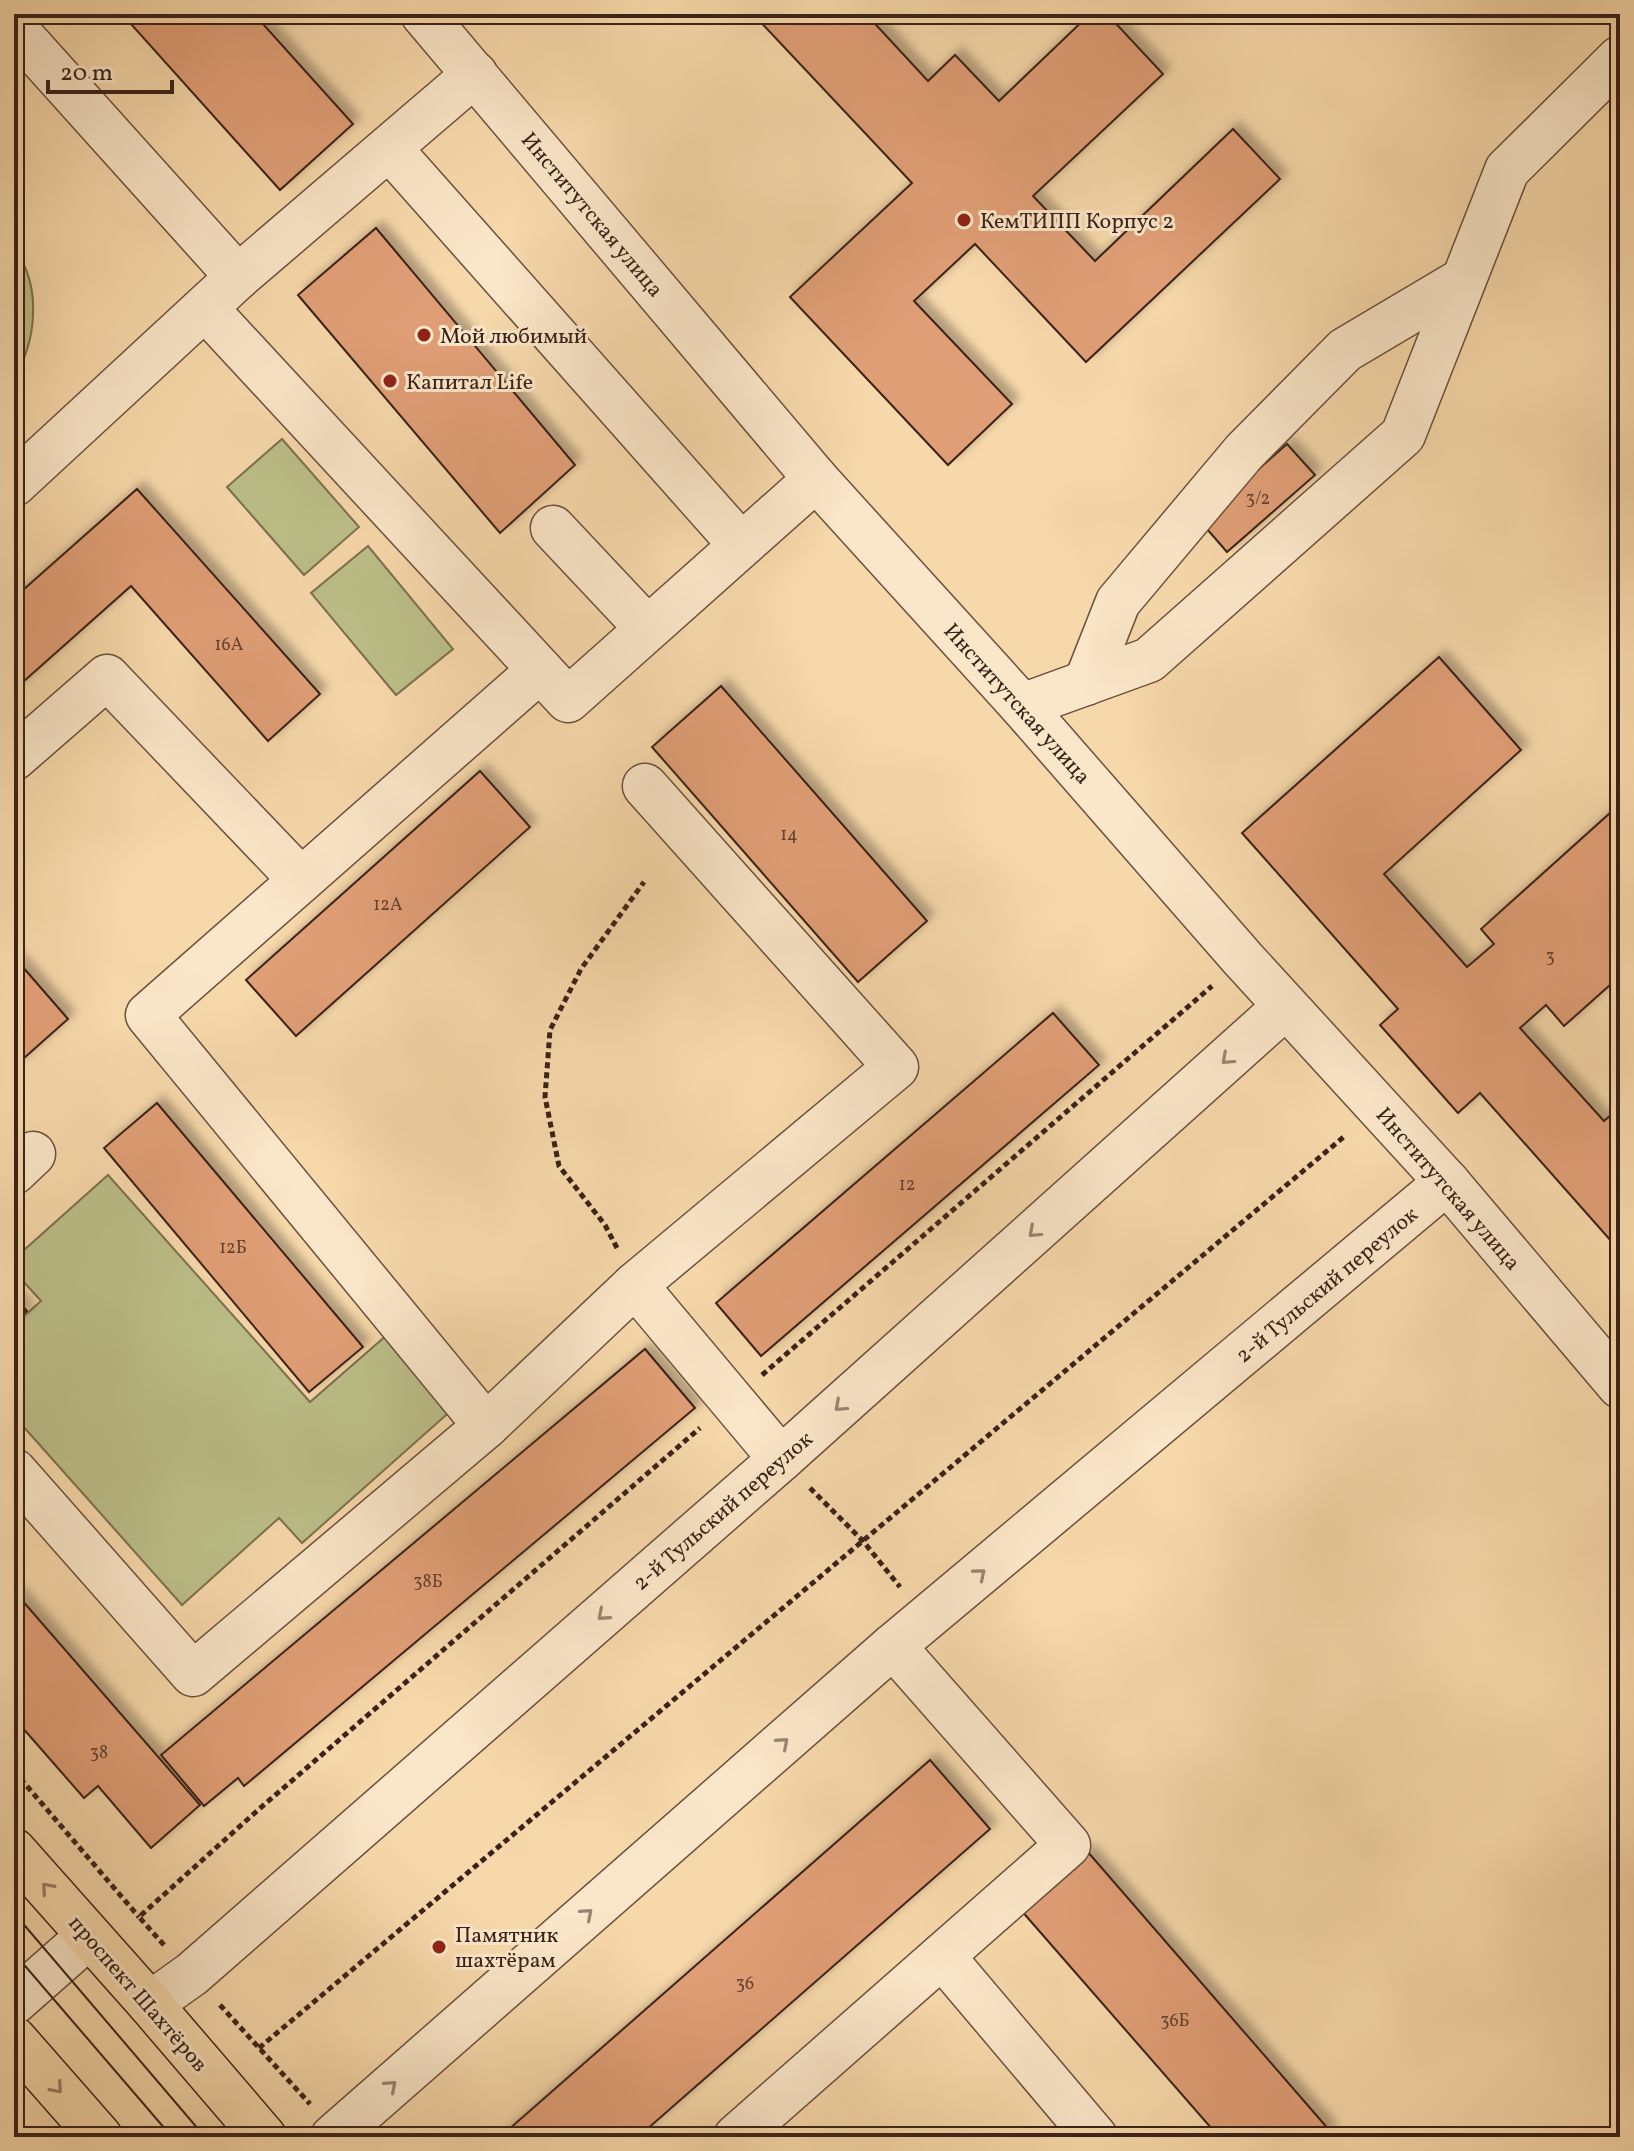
<svg xmlns="http://www.w3.org/2000/svg" width="1634" height="2151" font-family="Vollkorn,serif">
  <style>
    .green { fill: #bcbf89; stroke: #7c7051; stroke-width: 2 }
    .building { fill: #e09e76; stroke: #3b2219; stroke-width: 2; filter: url(#shadow) }
    .lines { fill: none; stroke-linecap: round; stroke-linejoin: round }
    .minor-casing { stroke: #6a503d; stroke-width: 47 }
    .major-casing { stroke: #3b2219; stroke-width: 47 }
    .path { stroke: #3b2219; stroke-width: 5; stroke-dasharray: 6 4; stroke-linecap: butt }
    .minor { stroke: #fae6c8; stroke-width: 44 }
    .major { stroke: #f7d8aa; stroke-width: 44 }
    .tram { stroke: #3b2219; stroke-width: 2 }
    .oneway { stroke: #9a8470 }
    .oneway2 { stroke: #997d62 }
    .poi-dot { fill: #8f2418; stroke: #fae6c8; stroke-width: 3 }
    .labels { text-anchor: middle; stroke-width: 6; stroke-linejoin: round; paint-order: stroke }
    .number-label { font-size: 18px; fill: #644130 }
    .street-label { font-size: 22px; fill: #3b2219; stroke: #fae6c8 }
    .poi-label { font-size: 22px; fill: #3b2219; stroke: #fae6c8; text-anchor: start }
  </style>
  <defs>
    <filter id="shadow"><feDropShadow dx="7" dy="-7" stdDeviation="4" flood-color="#0004"/></filter>
  </defs>
  <rect width="100%" height="100%" fill="#f7d8aa"/>
  <filter id="stains"><feTurbulence type="fractalNoise" baseFrequency=".0025" numOctaves="4"/><feColorMatrix values="0 0 0 0 .2 0 0 0 0 .09 0 0 0 0 .02 0 0 0 .5 -.17"/></filter>
  <radialGradient id="worn" r=".72"><stop offset=".6" stop-color="#630" stop-opacity="0"/><stop offset="1" stop-color="#630" stop-opacity=".3"/></radialGradient>
  <!-- green -->
  <g class="green">
    <path d="M 14,249 C 42,284 37,341 14,378 Z"/>
    <polygon points="282,439 359,527 304,575 227,487"/>
    <polygon points="368,546 453,649 396,695 311,593"/>
    <polygon points="108,1175 310,1402 388,1334 454,1408 302,1543 279,1518 182,1605 14,1416 14,1325 41,1301 14,1271 14,1259"/>
  </g>
  <!-- building -->
  <g class="building">
    <polygon points="122,14 254,14 353,124 280,190"/>
    <polygon points="753,14 866,14 928,81 955,55 999,101 1090,14 1107,14 1163,74 1033,196 1095,261 1233,129 1280,179 1086,362 975,244 914,301 1012,404 948,465 790,297 912,183"/>
    <polygon points="376,228 575,465 500,533 298,295"/>
    <polygon points="1287,444 1315,475 1227,552 1200,521"/>
    <polygon points="137,489 320,694 268,741 131,586 14,690 14,598"/>
    <polygon points="1439,657 1521,750 1384,874 1467,967 1494,944 1481,929 1610,813 1620,824 1620,976 1564,1026 1546,1005 1520,1028 1604,1121 1620,1107 1620,1251 1480,1093 1458,1113 1380,1025 1398,1009 1242,833"/>
    <polygon points="721,686 927,921 858,982 652,747"/>
    <polygon points="480,771 530,827 296,1036 246,980"/>
    <polygon points="15,958 68,1019 14,1067 14,959"/>
    <polygon points="1053,1013 1099,1065 761,1356 716,1303"/>
    <polygon points="157,1103 363,1347 309,1392 104,1148"/>
    <polygon points="14,1296 27,1311 14,1322"/>
    <polygon points="645,1349 695,1408 244,1786 238,1778 204,1806 161,1755"/>
    <polygon points="14,1591 200,1805 151,1848 98,1786 84,1798 14,1718"/>
    <polygon points="930,1760 990,1829 638,2137 500,2137"/>
    <polygon points="1087,1851 1330,2131 1323,2137 1219,2137 1020,1909"/>
  </g>
  <g class="lines">
    <!-- minor casing -->
    <g class="minor-casing">
      <g id="minor">
        <polyline points="423,14 816,479 1022,706 1243,959 1447,1182 1620,1386"/>
        <polyline points="14,28 238,277"/>
        <polyline points="389,148 741,545"/>
        <polyline points="205,308 568,700 816,479"/>
        <polyline points="14,484 238,277 475,74"/>
        <polyline points="553,528 647,628"/>
        <polyline points="1086,683 1118,602 1244,452 1345,350 1463,280"/>
        <polyline points="1022,706 1149,660 1403,435 1507,170 1620,58"/>
        <polyline points="14,758 107,677 301,880"/>
        <polyline points="14,1172 33,1154"/>
        <polyline points="635,1285 781,1459"/>
        <polyline points="486,1426 148,1015 540,670"/>
        <polyline points="14,1471 193,1674 486,1426 635,1285 896,1067 645,786"/>
        <polyline points="942,1956 1095,2137"/>
        <polyline points="14,2002 89,1936"/>
        <polyline points="150,2004 192,1974 781,1459 1285,1007"/>
        <polyline points="333,2137 893,1646 1447,1182"/>
        <polyline points="736,2137 1068,1845 893,1646"/>
      </g>
    </g>
    <!-- major casing -->
    <g class="major-casing">
      <g id="major">
        <polyline points="14,1851 150,2004 264,2137"/>
        <polyline points="14,2039 100,2137"/>
      </g>
    </g>
    <!-- path -->
    <g class="path">
      <polyline points="617,1248 605,1225 559,1166 545,1097 550,1030 581,969 644,882"/>
      <polyline points="762,1375 1212,986"/>
      <polyline points="810,1488 863,1541 900,1587"/>
      <polyline points="14,1771 139,1917"/>
      <polyline points="164,1945 139,1917 258,1810 700,1428"/>
      <polyline points="220,2005 310,2104"/>
      <polyline points="259,2048 1346,1135"/>
    </g>
    <!-- minor -->
    <use href="#minor" class="minor"/>
    <!-- major -->
    <use href="#major" class="major"/>
    <!-- tram -->
    <g class="tram">
      <polyline points="14,1913 205,2137"/>
      <polyline points="14,1953 172,2137"/>
    </g>
  </g>
  <!-- one-way arrows -->
  <defs><path id="oneway-chevron" d="M-2-3.5L2.5 0L-2 3.5" fill="none" stroke-width="1.6" stroke-linecap="round" stroke-linejoin="round" transform="scale(2)"/></defs>
  <g class="oneway">
    <use href="#oneway-chevron" transform="translate(1227 1059) rotate(138)"/>
    <use href="#oneway-chevron" transform="translate(1034 1232) rotate(138)"/>
    <use href="#oneway-chevron" transform="translate(840 1406) rotate(138)"/>
    <use href="#oneway-chevron" transform="translate(980 1574) rotate(-40)"/>
    <use href="#oneway-chevron" transform="translate(603 1615) rotate(139)"/>
    <use href="#oneway-chevron" transform="translate(783 1743) rotate(-41)"/>
    <use href="#oneway-chevron" transform="translate(587 1914) rotate(-41)"/>
    <use href="#oneway-chevron" transform="translate(391 2086) rotate(-41)"/>
  </g>
  <g class="oneway2">
    <use href="#oneway-chevron" transform="translate(47 1888) rotate(-131)"/>
    <use href="#oneway-chevron" transform="translate(57 2088) rotate(49)"/>
  </g>
  <!-- markers -->
  <g class="poi-dot">
    <circle cx="964" cy="220" r="8"/>
    <circle cx="424" cy="335" r="8"/>
    <circle cx="390" cy="381" r="8"/>
    <circle cx="439" cy="1947" r="8"/>
  </g>
  <g class="labels">
    <!-- number labels -->
    <g class="number-label">
      <text x="1258" y="504">3/2</text>
      <text x="229" y="650">16А</text>
      <text x="789" y="840">14</text>
      <text x="388" y="910">12А</text>
      <text x="1550" y="962">3</text>
      <text x="907" y="1190">12</text>
      <text x="233" y="1253">12Б</text>
      <text x="428" y="1587">38Б</text>
      <text x="99" y="1758">38</text>
      <text x="745" y="1989">36</text>
      <text x="1175" y="2026">36Б</text>
    </g>
    <!-- street labels -->
    <g class="street-label">
      <text transform="translate(593 214) rotate(50)" y="8">Институтская улица</text>
      <text transform="translate(1018 703) rotate(48)" y="8">Институтская улица</text>
      <text transform="translate(1449 1188) rotate(49)" y="8">Институтская улица</text>
      <text transform="translate(1326 1284) rotate(-40)" y="8">2-й Тульский переулок</text>
      <text transform="translate(722 1510) rotate(-41)" y="8">2-й Тульский переулок</text>
      <text transform="translate(139 1993) rotate(49)" y="8">проспект Шахтёров</text>
    </g>
    <!-- poi labels -->
    <g class="poi-label">
      <text x="980" y="228">КемТИПП Корпус 2</text>
      <text x="440" y="343">Мой любимый</text>
      <text x="406" y="389">Капитал Life</text>
      <text x="455" y="1942">Памятник<tspan x="455" dy="25">шахтёрам</tspan></text>
    </g>
  </g>
  <!-- margin -->
  <rect width="1634" height="2151" fill="none" stroke="#f7d8aa" stroke-width="48"/>
  <rect x="16" y="16" width="1602" height="2119" fill="none" stroke="#3b2219" stroke-width="4"/>
  <rect x="24" y="24" width="1586" height="2103" fill="none" stroke="#3b2219" stroke-width="2"/>
  <!-- scale -->
  <path d="M48 80v12h124v-12" fill="none" stroke="#3b2219" stroke-width="4"/>
  <text x="60" y="80" font-size="24" fill="#3b2219" stroke="#fae6c8" stroke-width="6" paint-order="stroke">20 m</text>
  <rect width="100%" height="100%" filter="url(#stains)"/>
  <rect width="100%" height="100%" fill="url(#worn)"/>
</svg>
